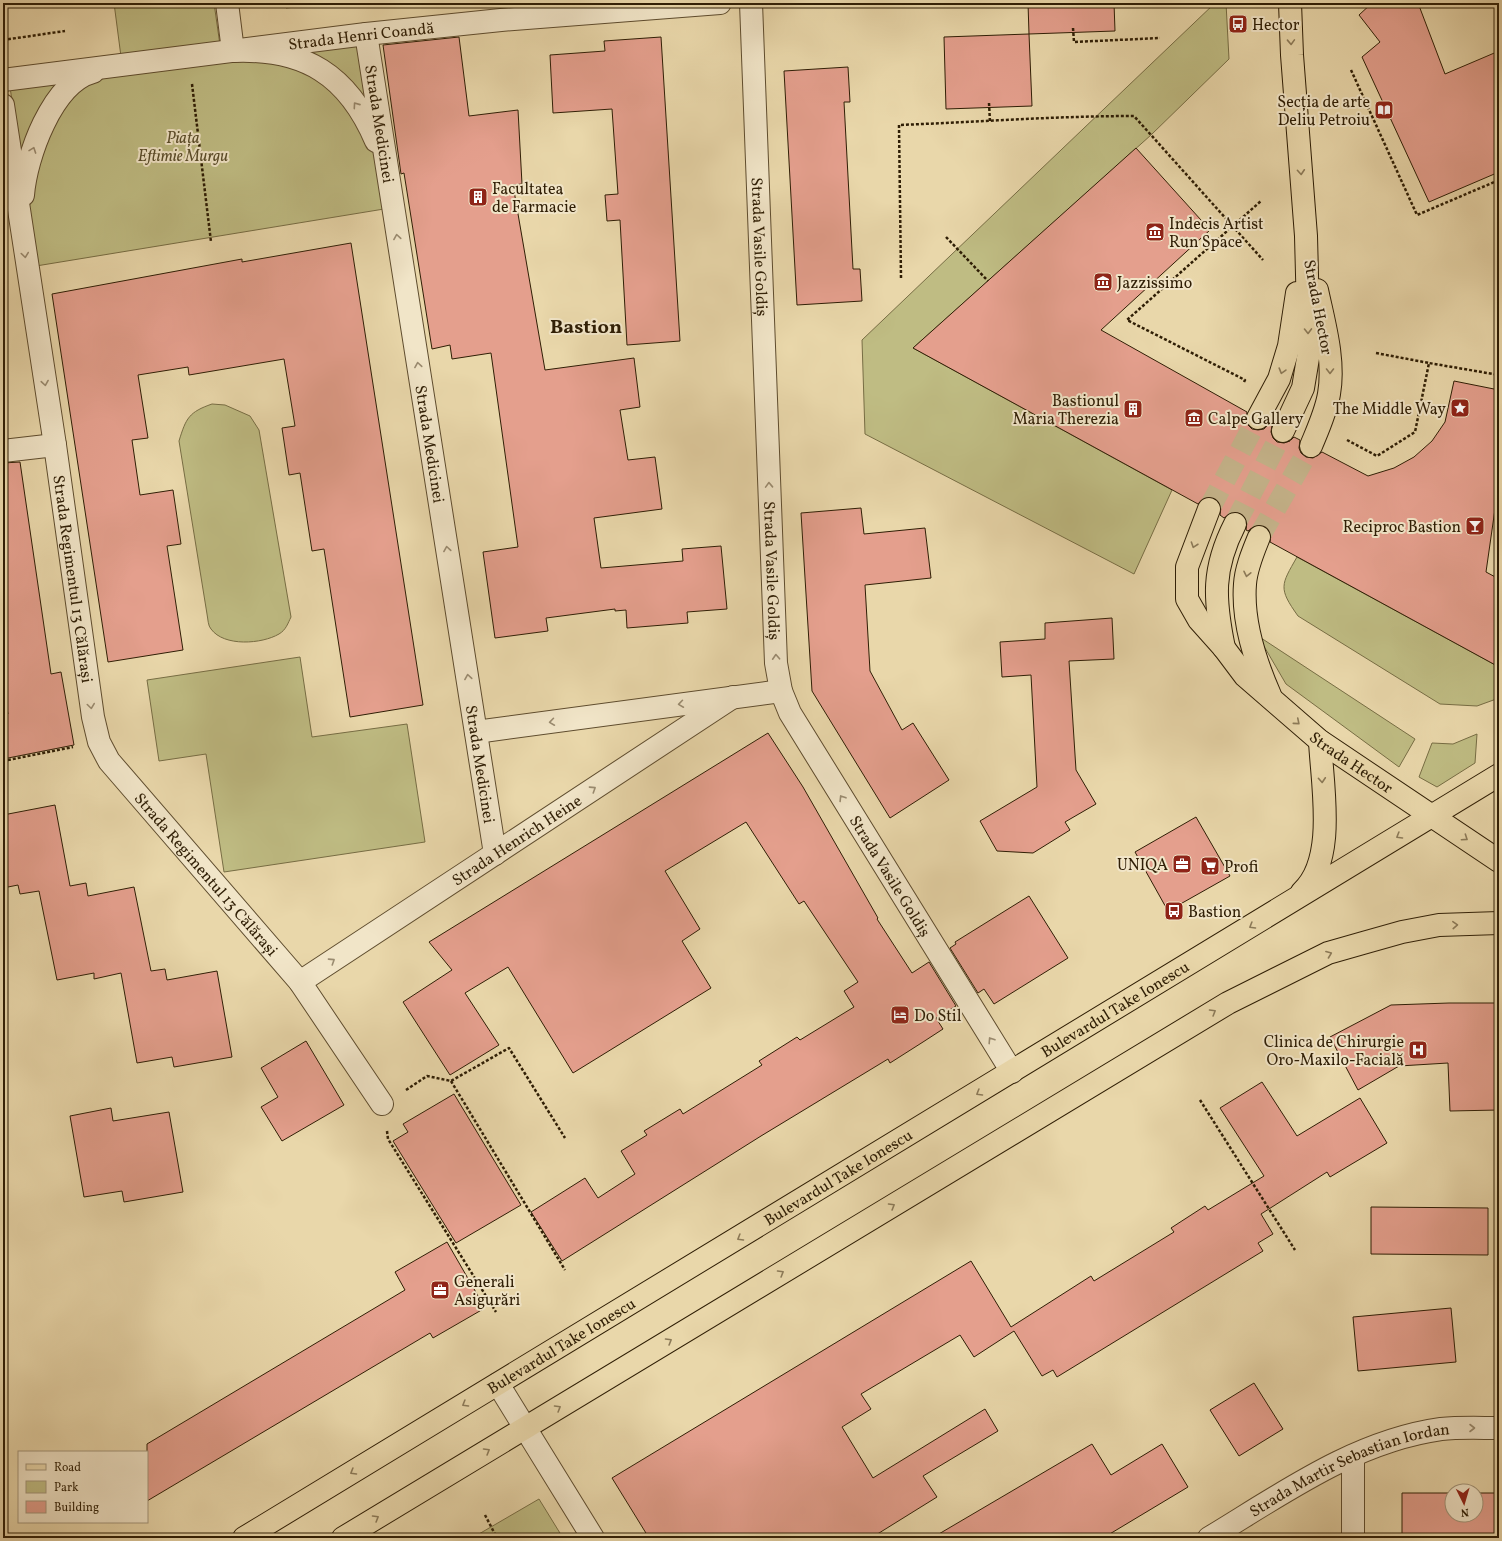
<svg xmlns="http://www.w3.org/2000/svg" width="1502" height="1541" font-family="Vollkorn,serif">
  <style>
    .green { fill: #bfbc83; stroke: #776d44 }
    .building { fill: #e49f8d; stroke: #2f1e05 }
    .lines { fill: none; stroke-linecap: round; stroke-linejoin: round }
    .major-tunnel { stroke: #c4b289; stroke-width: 22; stroke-dasharray: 22 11; stroke-linecap: butt }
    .minor-casing { stroke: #5e4c2e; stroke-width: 24 }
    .major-casing { stroke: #2f1e05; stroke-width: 24 }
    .path { stroke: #2f1e05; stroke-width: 2.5; stroke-dasharray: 3 2; stroke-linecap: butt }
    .minor { stroke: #f1e5c8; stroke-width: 22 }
    .major { stroke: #e9d7aa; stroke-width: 22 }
    .oneway { stroke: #8c7a58 }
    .oneway2 { stroke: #9a8b70 }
    .labels { text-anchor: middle; stroke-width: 4; stroke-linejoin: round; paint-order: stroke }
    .poi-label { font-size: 16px; fill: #2f1e05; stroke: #f1e5c8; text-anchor: start }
    .street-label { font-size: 16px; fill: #2f1e05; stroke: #f1e5c8 }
    .park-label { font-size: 16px; font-style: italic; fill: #5a4d2b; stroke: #f1e5c8 }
    .district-label { font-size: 20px; font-weight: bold; fill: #2f1e05; stroke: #f1e5c8 }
  </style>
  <rect width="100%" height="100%" fill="#e9d7aa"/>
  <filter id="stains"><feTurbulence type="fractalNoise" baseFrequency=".005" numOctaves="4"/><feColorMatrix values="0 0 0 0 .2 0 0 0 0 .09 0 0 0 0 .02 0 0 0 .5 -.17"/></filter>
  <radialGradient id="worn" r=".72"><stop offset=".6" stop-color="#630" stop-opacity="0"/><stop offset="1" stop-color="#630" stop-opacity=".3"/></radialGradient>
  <!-- green -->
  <g class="green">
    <polygon points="114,3 214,3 222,59 361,41 384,209 36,266 10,87 123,72"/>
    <polygon points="285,3 334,3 286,8"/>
    <polygon points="1215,3 1226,3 1229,59 1151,135 913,348 1172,490 1134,574 865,434 862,340"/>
    <path d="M 212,404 L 225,405 L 250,416 L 259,430 L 291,617 C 288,623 286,630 279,634 C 262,644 224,647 211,629 C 208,626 208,619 207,614 L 179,441 C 186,418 189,412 212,404 Z"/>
    <path d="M 1297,557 L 1499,667 L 1499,698 L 1477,706 L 1440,704 L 1298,616 C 1278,588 1281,585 1297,557 Z"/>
    <polygon points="1258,636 1415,739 1399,767 1286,684"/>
    <polygon points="300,657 312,737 407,724 425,842 224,872 206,754 159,761 147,680"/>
    <polygon points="1477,734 1475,763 1437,787 1419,777 1432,743 1453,744"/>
    <polygon points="539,1499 563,1538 472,1538"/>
  </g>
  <!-- building -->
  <g class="building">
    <polygon points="1028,3 1114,3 1115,31 1029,34"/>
    <polygon points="1372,3 1418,3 1445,74 1499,51 1499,172 1429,202 1362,57 1380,42 1359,15"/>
    <polygon points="1029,34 1032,106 946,109 944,37"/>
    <polygon points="459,37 469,116 518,110 522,184 513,185 545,370 634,358 640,407 620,410 628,460 655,457 662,509 594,518 601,568 683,561 682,549 721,546 727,609 687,612 688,623 627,628 626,610 615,611 615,609 546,618 548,631 495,638 483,552 518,547 491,353 452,359 450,345 432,349 404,173 401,174 383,45"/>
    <polygon points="661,37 680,341 627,345 620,220 607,221 605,195 618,194 612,109 553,113 550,55 605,51 604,41"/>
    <polygon points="848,67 850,102 844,102 853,269 860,269 862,301 797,305 784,71"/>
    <polygon points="1136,148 1210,230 1101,330 1247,412 1246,419 1247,424 1252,429 1258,430 1264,429 1269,423 1272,425 1271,432 1273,438 1277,442 1284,443 1290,441 1294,437 1300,440 1299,448 1301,453 1306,457 1313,458 1322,452 1368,476 1394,468 1414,457 1432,441 1445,422 1454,381 1499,390 1499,503 1496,502 1486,572 1499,579 1499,667 1270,542 1271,535 1269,530 1264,526 1257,525 1248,531 1246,530 1247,522 1245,517 1241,513 1233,512 1224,518 1220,515 1221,507 1218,501 1214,498 1207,497 1198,504 913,348"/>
    <polygon points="351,243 423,705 350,717 324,549 312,551 300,473 289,475 282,428 295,426 284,359 189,375 188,367 138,375 148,438 132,440 140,495 173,490 181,544 167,546 183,650 108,662 52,294 242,259 242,262"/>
    <polygon points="20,462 51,674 61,672 74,745 3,759 3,715 8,714 3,686 3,463"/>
    <polygon points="861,508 864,534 925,528 931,578 865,585 870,671 902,730 913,723 949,780 890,818 812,691 801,513"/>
    <polygon points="1112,618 1114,659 1069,661 1076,770 1096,804 1065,822 1070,830 1033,853 997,851 980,821 1037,787 1031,675 1002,677 1000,642 1045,639 1045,623"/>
    <polygon points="768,733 803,787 878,918 877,919 912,973 929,962 956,1006 936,1018 943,1029 923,1042 890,1063 888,1059 761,1136 562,1261 531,1212 585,1178 598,1198 635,1174 621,1151 647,1135 644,1131 680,1109 683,1114 762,1065 759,1061 797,1037 800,1040 854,1007 844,991 858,982 804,901 799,904 746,822 665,871 700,929 682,941 711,988 573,1073 508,967 465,993 499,1045 450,1075 403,1002 452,970 429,942"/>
    <polygon points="55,805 70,886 86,883 88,896 134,887 151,971 165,969 167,980 217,971 232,1057 174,1067 172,1057 137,1063 121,973 94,979 94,973 57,980 39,891 20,894 18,885 3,888 3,815"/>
    <polygon points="1196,817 1230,876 1168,911 1135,852"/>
    <polygon points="1029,896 1068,958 994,1004 984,989 978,993 950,948 956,944 955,942"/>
    <polygon points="1449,1003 1499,1003 1499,1110 1450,1111 1448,1063 1399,1066 1358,1090 1330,1037 1391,1005"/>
    <polygon points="306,1041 344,1105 282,1141 261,1107 278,1097 261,1068"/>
    <polygon points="1262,1082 1297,1136 1360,1098 1387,1143 1330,1177 1327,1172 1261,1214 1273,1234 1258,1243 1263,1251 1057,1377 1053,1370 1042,1376 1014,1331 974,1357 960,1335 861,1394 871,1409 842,1427 873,1478 985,1409 998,1431 923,1476 937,1497 871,1538 649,1538 612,1478 971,1261 1011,1327 1091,1276 1094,1281 1174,1232 1171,1228 1205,1206 1208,1210 1264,1176 1220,1108"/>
    <polygon points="454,1094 521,1205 456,1243 393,1141 408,1132 403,1124"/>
    <polygon points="111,1108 113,1121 169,1112 183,1192 124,1202 122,1191 84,1197 70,1116"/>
    <polygon points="1371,1207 1488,1208 1488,1255 1371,1254"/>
    <polygon points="447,1242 485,1308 433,1338 430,1333 147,1501 147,1444 405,1290 395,1272"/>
    <polygon points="1451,1308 1456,1362 1358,1371 1353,1317"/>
    <polygon points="1254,1383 1283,1429 1239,1456 1210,1410"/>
    <polygon points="1092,1444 1111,1475 1162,1444 1188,1487 1103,1538 932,1538"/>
    <polygon points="1402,1493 1452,1493 1452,1515 1476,1515 1476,1493 1499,1493 1499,1538 1402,1538"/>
  </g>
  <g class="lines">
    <!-- major-tunnel -->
    <g class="major-tunnel">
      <polyline points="1209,509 1258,418"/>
      <polyline points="1235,524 1283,431"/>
      <polyline points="1259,537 1311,446"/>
    </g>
    <!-- minor casing -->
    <g class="minor-casing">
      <g id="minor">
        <path d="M 227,3 L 233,51 C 305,48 348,75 376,141"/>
        <path id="s1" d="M 751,3 L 776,663 L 781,691 L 790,713 L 1012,1072"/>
        <path id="s2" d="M 366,34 L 495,854"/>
        <path id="s3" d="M 3,80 L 366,34 L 501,20 L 720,3"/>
        <path id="s4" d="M 3,105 L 55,445 L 93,717 L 99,742 L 109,761 L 300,982 L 382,1104"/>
        <path d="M 23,195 C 26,157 52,83 93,72"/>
        <polyline points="3,451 55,445"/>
        <polyline points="476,732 781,691"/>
        <path id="s5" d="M 300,982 L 733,697"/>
        <polyline points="498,1384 593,1538"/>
        <polyline points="1353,1456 1353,1538"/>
        <path id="s6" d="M 1209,1538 C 1282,1494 1355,1441 1441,1429 C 1460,1427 1480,1428 1499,1428"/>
      </g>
    </g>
    <!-- major casing -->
    <g class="major-casing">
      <g id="major">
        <polyline points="1258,418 1279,379 1289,346 1297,293"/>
        <polyline points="1283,431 1303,388 1309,352 1306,236 1292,55 1290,3"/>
        <path d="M 1311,446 C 1318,429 1326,412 1329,394 C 1335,360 1324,323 1317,290"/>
        <path id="s7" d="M 1209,509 L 1187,567 L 1187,599 L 1199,620 L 1224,648 L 1245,676 L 1320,741 L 1499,861"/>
        <path d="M 1259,537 C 1253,552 1246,568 1245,584 C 1242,622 1255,661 1270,695"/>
        <path d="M 1224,648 C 1214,599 1212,569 1235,524"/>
        <path d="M 1302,892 C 1337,860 1322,785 1320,741"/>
        <path id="s8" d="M 244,1538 L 1499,775"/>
        <polyline points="343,1538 1228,1003 1328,953 1363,943 1402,932 1439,925 1499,923"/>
      </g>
    </g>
    <!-- path -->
    <g class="path">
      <polyline points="1073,28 1074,42 1160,38"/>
      <polyline points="3,40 65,31"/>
      <polyline points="1351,70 1417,215 1499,180"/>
      <polyline points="192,84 211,242"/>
      <polyline points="989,103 990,122"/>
      <polyline points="946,237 988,281"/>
      <path d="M 901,278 L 899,125 C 977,122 1056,116 1134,116 L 1263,260"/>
      <polyline points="1376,353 1429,363"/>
      <polyline points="1244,382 1245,380 1127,320 1261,201"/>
      <polyline points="1347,440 1377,456 1415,432 1429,363 1499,375"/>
      <polyline points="3,761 73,747"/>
      <polyline points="451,1081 565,1270"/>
      <polyline points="406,1090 427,1076 451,1081 509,1048 565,1138"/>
      <polyline points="1200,1100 1295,1250"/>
      <polyline points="387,1131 388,1139 496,1312"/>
      <polyline points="485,1515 497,1538"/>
    </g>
    <!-- minor -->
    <use href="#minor" class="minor"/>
    <!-- major -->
    <use href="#major" class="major"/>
  </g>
  <!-- one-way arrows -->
  <defs><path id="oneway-chevron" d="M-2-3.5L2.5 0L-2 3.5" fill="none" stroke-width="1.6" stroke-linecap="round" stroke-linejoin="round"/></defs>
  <g class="oneway">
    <use href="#oneway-chevron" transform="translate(1291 42) rotate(88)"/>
    <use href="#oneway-chevron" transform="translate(1301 172) rotate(86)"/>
    <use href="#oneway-chevron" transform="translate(1308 331) rotate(89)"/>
    <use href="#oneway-chevron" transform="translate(1282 371) rotate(106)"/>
    <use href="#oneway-chevron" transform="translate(1330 371) rotate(90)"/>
    <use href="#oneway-chevron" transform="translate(1194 545) rotate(109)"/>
    <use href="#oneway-chevron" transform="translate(1247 574) rotate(102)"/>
    <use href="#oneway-chevron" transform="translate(1297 722) rotate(40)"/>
    <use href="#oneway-chevron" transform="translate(1322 780) rotate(86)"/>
    <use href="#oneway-chevron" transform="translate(1399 836) rotate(149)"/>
    <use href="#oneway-chevron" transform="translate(1465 838) rotate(34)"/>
    <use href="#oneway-chevron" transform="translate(1455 925) rotate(-3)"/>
    <use href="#oneway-chevron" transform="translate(1252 926) rotate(149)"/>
    <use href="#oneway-chevron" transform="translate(1329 954) rotate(-21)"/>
    <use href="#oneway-chevron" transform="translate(1213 1012) rotate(-31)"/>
    <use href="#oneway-chevron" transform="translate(979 1093) rotate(149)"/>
    <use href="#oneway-chevron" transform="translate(892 1206) rotate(-31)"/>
    <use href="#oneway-chevron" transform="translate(740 1238) rotate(149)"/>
    <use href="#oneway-chevron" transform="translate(781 1273) rotate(-31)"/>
    <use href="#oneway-chevron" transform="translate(669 1341) rotate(-31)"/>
    <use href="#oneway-chevron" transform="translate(465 1404) rotate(149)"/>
    <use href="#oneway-chevron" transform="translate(558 1408) rotate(-31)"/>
    <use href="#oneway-chevron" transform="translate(487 1451) rotate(-31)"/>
    <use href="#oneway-chevron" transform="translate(353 1472) rotate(149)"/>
    <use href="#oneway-chevron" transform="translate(376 1518) rotate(-31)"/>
  </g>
  <g class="oneway2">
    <use href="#oneway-chevron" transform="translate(356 105) rotate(-125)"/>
    <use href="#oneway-chevron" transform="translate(33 150) rotate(-70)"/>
    <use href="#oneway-chevron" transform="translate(397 237) rotate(-99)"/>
    <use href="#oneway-chevron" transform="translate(25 255) rotate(82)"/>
    <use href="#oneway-chevron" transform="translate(418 365) rotate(-99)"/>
    <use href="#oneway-chevron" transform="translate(45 383) rotate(81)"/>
    <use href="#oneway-chevron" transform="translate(769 485) rotate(-92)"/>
    <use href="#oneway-chevron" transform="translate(447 549) rotate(-99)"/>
    <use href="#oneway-chevron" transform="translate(776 657) rotate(-93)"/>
    <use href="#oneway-chevron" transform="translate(468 677) rotate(-99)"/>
    <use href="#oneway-chevron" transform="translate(681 704) rotate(172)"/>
    <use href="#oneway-chevron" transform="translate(91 706) rotate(82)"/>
    <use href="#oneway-chevron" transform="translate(552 722) rotate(172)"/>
    <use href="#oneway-chevron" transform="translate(593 789) rotate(-33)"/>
    <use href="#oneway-chevron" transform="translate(842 798) rotate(-122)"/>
    <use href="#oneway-chevron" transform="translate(332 961) rotate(-33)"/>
    <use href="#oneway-chevron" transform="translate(991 1040) rotate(-123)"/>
    <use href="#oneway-chevron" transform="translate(1472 1428)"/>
  </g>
  <!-- icons -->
  <defs>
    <g id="bus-square" transform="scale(1)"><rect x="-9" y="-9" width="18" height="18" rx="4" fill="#8f2418" stroke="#f1e5c8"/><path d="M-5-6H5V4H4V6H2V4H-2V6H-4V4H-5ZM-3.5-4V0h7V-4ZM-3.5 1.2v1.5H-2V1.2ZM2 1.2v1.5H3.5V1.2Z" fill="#fff"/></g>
    <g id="library-square" transform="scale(1)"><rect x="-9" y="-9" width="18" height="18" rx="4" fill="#8f2418" stroke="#f1e5c8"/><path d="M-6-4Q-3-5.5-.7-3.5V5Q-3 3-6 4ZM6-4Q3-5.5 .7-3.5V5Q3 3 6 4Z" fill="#fff"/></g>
    <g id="building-square" transform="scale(1)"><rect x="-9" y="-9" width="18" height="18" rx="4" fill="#8f2418" stroke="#f1e5c8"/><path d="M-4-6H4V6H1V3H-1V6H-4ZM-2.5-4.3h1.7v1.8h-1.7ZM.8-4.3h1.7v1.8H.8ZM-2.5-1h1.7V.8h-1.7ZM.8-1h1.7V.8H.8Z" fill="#fff"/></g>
    <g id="museum-square" transform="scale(1)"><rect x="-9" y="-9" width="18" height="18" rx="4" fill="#8f2418" stroke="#f1e5c8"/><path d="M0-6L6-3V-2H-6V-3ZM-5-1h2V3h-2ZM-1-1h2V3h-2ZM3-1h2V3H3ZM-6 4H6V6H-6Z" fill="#fff"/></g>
    <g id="sight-square" transform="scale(1)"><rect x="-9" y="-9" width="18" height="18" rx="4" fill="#8f2418" stroke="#f1e5c8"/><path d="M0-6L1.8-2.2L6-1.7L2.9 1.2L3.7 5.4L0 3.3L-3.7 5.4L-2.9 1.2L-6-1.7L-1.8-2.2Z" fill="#fff"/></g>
    <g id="bar-square" transform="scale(1)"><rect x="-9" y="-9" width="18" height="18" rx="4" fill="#8f2418" stroke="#f1e5c8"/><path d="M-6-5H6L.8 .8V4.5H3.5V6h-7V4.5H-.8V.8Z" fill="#fff"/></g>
    <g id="office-square" transform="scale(1)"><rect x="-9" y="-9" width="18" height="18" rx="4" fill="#8f2418" stroke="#f1e5c8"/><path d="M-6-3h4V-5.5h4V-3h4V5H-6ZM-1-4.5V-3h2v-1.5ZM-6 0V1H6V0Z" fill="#fff"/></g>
    <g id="supermarket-square" transform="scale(1)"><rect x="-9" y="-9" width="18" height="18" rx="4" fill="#8f2418" stroke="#f1e5c8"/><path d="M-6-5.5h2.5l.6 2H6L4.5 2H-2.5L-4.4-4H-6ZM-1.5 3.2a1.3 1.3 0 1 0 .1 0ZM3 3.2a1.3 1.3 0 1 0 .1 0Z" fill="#fff"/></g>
    <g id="hotel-square" transform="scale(1)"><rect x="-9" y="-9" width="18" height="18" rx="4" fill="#8f2418" stroke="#f1e5c8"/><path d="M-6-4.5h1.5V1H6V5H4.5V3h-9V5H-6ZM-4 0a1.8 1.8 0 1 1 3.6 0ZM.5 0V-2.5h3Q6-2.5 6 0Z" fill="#fff"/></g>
    <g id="hospital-square" transform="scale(1)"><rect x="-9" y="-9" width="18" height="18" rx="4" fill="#8f2418" stroke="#f1e5c8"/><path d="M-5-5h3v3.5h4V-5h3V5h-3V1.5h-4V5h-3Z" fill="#fff"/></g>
  </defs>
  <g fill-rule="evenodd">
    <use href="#bus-square" x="1238" y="24"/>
    <use href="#library-square" x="1384" y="110"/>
    <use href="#building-square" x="478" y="197"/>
    <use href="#museum-square" x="1155" y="232"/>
    <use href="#museum-square" x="1103" y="282"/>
    <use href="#sight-square" x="1460" y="408"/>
    <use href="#building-square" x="1133" y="409"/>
    <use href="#museum-square" x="1194" y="418"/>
    <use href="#bar-square" x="1475" y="526"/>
    <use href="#office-square" x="1182" y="864"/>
    <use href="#supermarket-square" x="1210" y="866"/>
    <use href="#bus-square" x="1174" y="911"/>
    <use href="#hotel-square" x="900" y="1015"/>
    <use href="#hospital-square" x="1418" y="1050"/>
    <use href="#office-square" x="440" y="1290"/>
  </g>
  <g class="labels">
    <!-- poi labels -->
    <g class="poi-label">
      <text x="1252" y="30">Hector</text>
      <text x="1370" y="107" text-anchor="end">Secția de arte<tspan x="1370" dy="18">Deliu Petroiu</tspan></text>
      <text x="492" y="194">Facultatea<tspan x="492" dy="18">de Farmacie</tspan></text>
      <text x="1169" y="229">Indecis Artist<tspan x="1169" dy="18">Run Space</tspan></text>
      <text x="1117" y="288">Jazzissimo</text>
      <text x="1119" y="406" text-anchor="end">Bastionul<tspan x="1119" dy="18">Maria Therezia</tspan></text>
      <text x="1446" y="414" text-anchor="end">The Middle Way</text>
      <text x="1208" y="424">Calpe Gallery</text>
      <text x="1461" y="532" text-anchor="end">Reciproc Bastion</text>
      <text x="1168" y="870" text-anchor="end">UNIQA</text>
      <text x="1224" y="872">Profi</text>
      <text x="1188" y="917">Bastion</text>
      <text x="914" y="1021">Do Stil</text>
      <text x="1404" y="1047" text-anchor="end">Clinica de Chirurgie<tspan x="1404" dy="18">Oro-Maxilo-Facială</tspan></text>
      <text x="454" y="1287">Generali<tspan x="454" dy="18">Asigurări</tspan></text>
    </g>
    <!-- street labels -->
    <g class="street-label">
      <text dy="6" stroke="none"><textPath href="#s3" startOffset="361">Strada Henri Coandă</textPath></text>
      <text dy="6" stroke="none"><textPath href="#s2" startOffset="91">Strada Medicinei</textPath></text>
      <text dy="6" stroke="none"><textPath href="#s1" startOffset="244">Strada Vasile Goldiș</textPath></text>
      <text transform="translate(1319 307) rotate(79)" y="6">Strada Hector</text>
      <text dy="6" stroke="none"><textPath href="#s2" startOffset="415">Strada Medicinei</textPath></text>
      <text dy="6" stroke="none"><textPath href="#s1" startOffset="568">Strada Vasile Goldiș</textPath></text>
      <text dy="6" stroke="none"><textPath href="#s4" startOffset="479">Strada Regimentul 13 Călărași</textPath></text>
      <text dy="6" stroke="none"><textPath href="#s7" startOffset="328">Strada Hector</textPath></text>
      <text dy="6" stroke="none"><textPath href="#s2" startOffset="739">Strada Medicinei</textPath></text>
      <text dy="6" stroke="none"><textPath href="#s5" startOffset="259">Strada Henrich Heine</textPath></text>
      <text dy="6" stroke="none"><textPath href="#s4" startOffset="815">Strada Regimentul 13 Călărași</textPath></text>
      <text dy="6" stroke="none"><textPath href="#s1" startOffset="904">Strada Vasile Goldiș</textPath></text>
      <text dy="6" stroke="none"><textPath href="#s8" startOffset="1019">Bulevardul Take Ionescu</textPath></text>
      <text dy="6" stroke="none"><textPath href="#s8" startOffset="695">Bulevardul Take Ionescu</textPath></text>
      <text dy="6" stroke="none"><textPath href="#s8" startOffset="371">Bulevardul Take Ionescu</textPath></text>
      <text dy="6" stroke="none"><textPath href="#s6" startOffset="158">Strada Martir Sebastian Iordan</textPath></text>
    </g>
    <!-- park labels -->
    <g class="park-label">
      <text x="183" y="143">Piața<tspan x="183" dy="18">Eftimie Murgu</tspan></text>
    </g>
    <!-- district labels -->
    <g class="district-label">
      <text x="586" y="333">Bastion</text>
    </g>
  </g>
  <!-- margin -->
  <rect width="1502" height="1541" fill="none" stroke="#e9d7aa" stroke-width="16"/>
  <rect x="4" y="4" width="1494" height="1533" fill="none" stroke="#2f1e05" stroke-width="2"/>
  <rect x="8" y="8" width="1486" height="1525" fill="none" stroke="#2f1e05"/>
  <!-- legend -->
  <rect x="18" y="1451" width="130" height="72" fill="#f1e5c8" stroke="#a3957a"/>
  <rect x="26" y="1464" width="20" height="6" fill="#e9d7aa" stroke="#a3957a"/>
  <text x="54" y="1471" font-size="12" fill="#2f1e05">Road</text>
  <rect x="26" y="1481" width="20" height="12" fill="#bfbc83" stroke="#a3957a"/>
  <text x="54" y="1491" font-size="12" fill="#2f1e05">Park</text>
  <rect x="26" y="1501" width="20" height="12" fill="#e49f8d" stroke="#a3957a"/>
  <text x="54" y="1511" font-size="12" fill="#2f1e05">Building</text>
  <!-- north arrow -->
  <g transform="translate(1464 1503) rotate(175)"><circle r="19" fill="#f1e5c8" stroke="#a3957a"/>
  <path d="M0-3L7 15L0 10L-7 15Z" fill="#8f2418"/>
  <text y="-6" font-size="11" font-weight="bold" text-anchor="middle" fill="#2f1e05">N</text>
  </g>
  <rect width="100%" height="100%" filter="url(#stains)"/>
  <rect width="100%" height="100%" fill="url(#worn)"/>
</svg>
